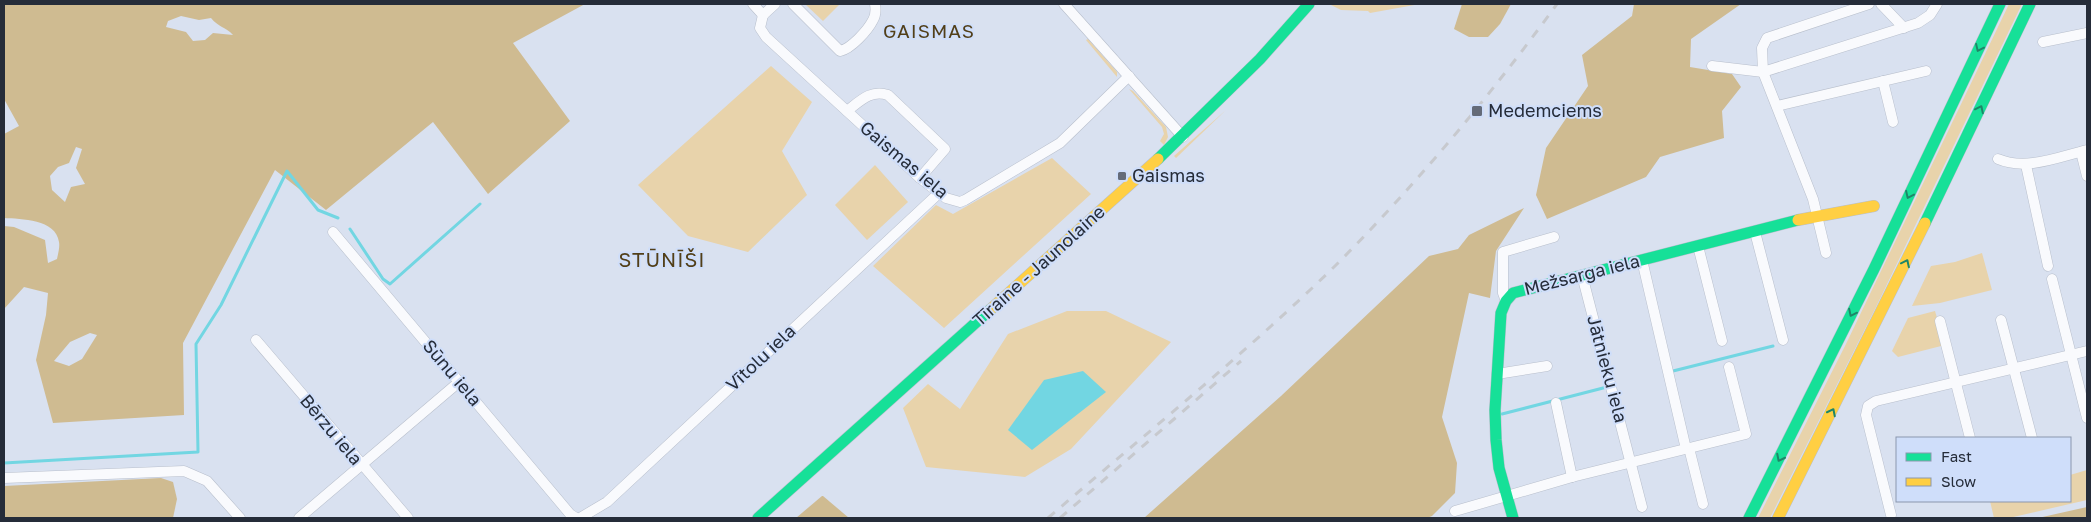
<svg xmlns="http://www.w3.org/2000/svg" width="2091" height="522" font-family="'Golos Text',sans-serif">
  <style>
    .green { fill: #e8d3ab }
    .forest { fill: #cfbb91; fill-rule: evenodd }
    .water { fill: #72d6e2 }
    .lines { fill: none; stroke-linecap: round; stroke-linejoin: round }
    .stream { stroke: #72d6e2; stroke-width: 3 }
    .street-casing { stroke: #b8bfcc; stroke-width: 11 }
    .fast-casing { stroke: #b8bfcc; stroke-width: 12 }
    .slow-casing { stroke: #b8bfcc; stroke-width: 12 }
    .street { stroke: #f9fafd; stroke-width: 10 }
    .fast { stroke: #16e098; stroke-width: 11 }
    .slow { stroke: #ffcf43; stroke-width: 11 }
    .rail { stroke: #c7c9ce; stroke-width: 3; stroke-dasharray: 9 9; stroke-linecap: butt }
    .oneway { stroke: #1e8668 }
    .poi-dot { fill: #646b79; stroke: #cfdefa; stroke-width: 2 }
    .labels { text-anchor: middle; stroke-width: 4; stroke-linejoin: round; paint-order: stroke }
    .poi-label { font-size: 18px; fill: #252c39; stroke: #cfdefa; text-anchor: start }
    .street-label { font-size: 18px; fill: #252c39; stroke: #cfdefa }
    .neighbourhood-label { font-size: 19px; letter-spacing: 1px; fill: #523f19; stroke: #cfdefa }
    .quarter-label { font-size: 20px; letter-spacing: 1px; fill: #523f19; stroke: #cfdefa }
  </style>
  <rect width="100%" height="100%" fill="#d9e1f0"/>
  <!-- green -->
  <g class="green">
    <polygon points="805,4 840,4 823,21"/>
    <polygon points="1329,4 1420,4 1370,13 1368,11 1341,10"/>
    <polygon points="2009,4 2022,4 1877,305 1770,518 1758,518 1846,344"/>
    <polygon points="1088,39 1117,72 1117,77 1086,40"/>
    <polygon points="771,66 812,102 782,151 807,195 748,252 688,236 638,185"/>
    <polygon points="1129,89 1133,91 1166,127 1168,137 1164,145 1160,141 1164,134 1162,127"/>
    <polygon points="1226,110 1176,158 1174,156"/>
    <polygon points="1052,158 1091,194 944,328 873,266 936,205 953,214"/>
    <polygon points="875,165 908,202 867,240 835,205"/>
    <polygon points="1982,253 1992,290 1940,303 1912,306 1931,266 1955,262"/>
    <polygon points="1067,311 1106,311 1171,342 1071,449 1025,477 926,467 903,408 928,384 960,409 1008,334"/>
    <polygon points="1935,311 1945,345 1898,357 1892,351 1908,318"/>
    <polygon points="2087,470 2087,500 2009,518 1994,518 1990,501 2070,501 2070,475"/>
  </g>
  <!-- forest -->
  <g class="forest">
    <path d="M 4,4 L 585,4 L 513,43 L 570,121 L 488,194 L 433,122 L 326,210 L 275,170 L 183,343 L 184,415 L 53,423 L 36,360 L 46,315 L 48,293 L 24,287 L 4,309 L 4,226 L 14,227 L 45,240 L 48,263 L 57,259 C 58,254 60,247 59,242 C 56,219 21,219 4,218 L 4,134 L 19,126 L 4,99 ZM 181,16 L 199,20 L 211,18 C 218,27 226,27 233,35 L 213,33 L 205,40 L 193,41 L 186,32 L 166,27 L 168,21 ZM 76,147 L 82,149 L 76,168 L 85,184 L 71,187 L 65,202 L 52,190 L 50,176 L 58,167 L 69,163 ZM 90,333 L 97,335 L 82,359 L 69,366 L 54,361 L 70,342 Z"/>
    <polygon points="1462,4 1511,4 1500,24 1488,37 1469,37 1454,29"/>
    <polygon points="1634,4 1741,4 1691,39 1690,67 1732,74 1741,87 1722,111 1724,138 1660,157 1646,177 1547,219 1536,195 1546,148 1588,86 1582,55 1632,16"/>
    <polygon points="1524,208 1496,251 1490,298 1469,293 1442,417 1457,463 1455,493 1432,516 1427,518 1144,518 1281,396 1429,256 1458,249 1469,235"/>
    <polygon points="161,478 173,482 177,499 173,518 4,518 4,486"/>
    <polygon points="822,496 823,496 849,518 796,518"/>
    <polygon points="2087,507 2087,518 2038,518"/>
  </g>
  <!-- water -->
  <polygon class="water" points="1083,371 1106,392 1032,450 1008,430 1044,380"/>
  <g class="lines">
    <!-- stream -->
    <g class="stream">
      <polyline points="350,229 383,279 390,284 480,204"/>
      <polyline points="1673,371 1773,346"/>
      <polyline points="1502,414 1607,387"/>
      <polyline points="4,463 198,452 196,344 221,305 287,171 318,210 338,218"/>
    </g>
    <!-- street casing -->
    <g class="street-casing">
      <g id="street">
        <polyline points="753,4 763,15"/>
        <path d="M 793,4 L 840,51 C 851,49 868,30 873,20 C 876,15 876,10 875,4"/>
        <polyline points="1064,4 1183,137"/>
        <polyline points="1881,4 1904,28"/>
        <polyline points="763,15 760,28 766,37 920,178 946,198 960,202 965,200 1060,143 1129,76"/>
        <polyline points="763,15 775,4"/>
        <polyline points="2043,42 2087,33"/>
        <polyline points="1712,66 1763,72 1918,23 1930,15 1937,4"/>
        <polyline points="1883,81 1893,122"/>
        <polyline points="1777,106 1926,71"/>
        <path d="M 847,111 C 860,101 871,89 888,95 L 945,149 L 920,178"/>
        <polyline points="2081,152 2087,176"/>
        <path d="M 1998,159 C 2026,171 2058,157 2087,150"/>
        <polyline points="2026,165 2048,266"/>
        <polyline points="333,232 570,514 576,518"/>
        <polyline points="1755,232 1783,340"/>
        <polyline points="1698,246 1722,341"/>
        <polyline points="1826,253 1813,199 1763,72 1762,48 1767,38 1869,4"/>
        <polyline points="1642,260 1686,449"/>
        <polyline points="1582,275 1642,507"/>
        <polyline points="2052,279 2087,418"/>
        <polyline points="1506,301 1503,293 1503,252 1554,237"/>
        <polyline points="2001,320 2032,438"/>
        <polyline points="1940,321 1970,438"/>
        <polyline points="256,340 408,518"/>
        <polyline points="1497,374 1547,366"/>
        <polyline points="1556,403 1572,477"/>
        <polyline points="1689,448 1703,504"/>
        <polyline points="4,478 184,471 207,481 240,518"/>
        <polyline points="1455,511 1572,477 1746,434 1729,367"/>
        <polyline points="1891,515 1866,415 1868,406 1876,401 2087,351"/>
        <polyline points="299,518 459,382"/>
        <polyline points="580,518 607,502 939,193"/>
      </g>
    </g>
    <!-- fast casing -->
    <g class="fast-casing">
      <g id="fast">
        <polyline points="1158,159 1260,59 1309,4"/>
        <polyline points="1925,223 2030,4"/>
        <polyline points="758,518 991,309"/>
        <polyline points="1513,518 1499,468 1496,440 1495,410 1501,313 1506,301 1513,293 1798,220"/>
        <polyline points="1749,518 1874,269 2000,4"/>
      </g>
    </g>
    <!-- slow casing -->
    <g class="slow-casing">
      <g id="slow">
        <polyline points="1798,220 1874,206"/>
        <polyline points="991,309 1158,159"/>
        <polyline points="1778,518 1925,223"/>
      </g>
    </g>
    <!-- street -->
    <use href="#street" class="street"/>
    <!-- fast -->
    <use href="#fast" class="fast"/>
    <!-- slow -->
    <use href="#slow" class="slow"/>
    <!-- rail -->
    <g class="rail">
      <path d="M 1048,518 C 1144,435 1244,355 1335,266 C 1415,186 1490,96 1557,4"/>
      <polyline points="1060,518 1241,361"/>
    </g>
  </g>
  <!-- one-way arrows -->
  <defs><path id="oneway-chevron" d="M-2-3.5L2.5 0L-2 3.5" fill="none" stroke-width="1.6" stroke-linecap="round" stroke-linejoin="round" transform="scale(1.25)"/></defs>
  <g class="oneway">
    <use href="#oneway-chevron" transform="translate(1979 48) rotate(115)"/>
    <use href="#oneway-chevron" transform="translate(1980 109) rotate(-64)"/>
    <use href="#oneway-chevron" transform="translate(1909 195) rotate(115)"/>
    <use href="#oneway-chevron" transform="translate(1906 263) rotate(-64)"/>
    <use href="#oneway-chevron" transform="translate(1852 313) rotate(116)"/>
    <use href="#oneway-chevron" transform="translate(1832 412) rotate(-63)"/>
    <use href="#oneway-chevron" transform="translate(1780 458) rotate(117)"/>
  </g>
  <!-- markers -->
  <g class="poi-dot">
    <rect x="1471" y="105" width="12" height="12" rx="2.5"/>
    <rect x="1117" y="171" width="10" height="10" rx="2.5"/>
  </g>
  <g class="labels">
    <!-- poi labels -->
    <g class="poi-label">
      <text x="1488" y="117">Medemciems</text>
      <text x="1132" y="182">Gaismas</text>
    </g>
    <!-- street labels -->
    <g class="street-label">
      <text transform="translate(904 160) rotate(40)" y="6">Gaismas iela</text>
      <text transform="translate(1039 266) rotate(-42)" y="6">Tīraine - Jaunolaine</text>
      <text transform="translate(1582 275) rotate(-14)" y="6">Mežsarga iela</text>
      <text transform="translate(761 358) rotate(-43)" y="6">Vītolu iela</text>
      <text transform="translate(1607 369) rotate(75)" y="6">Jātnieku iela</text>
      <text transform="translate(452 373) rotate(50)" y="6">Sūnu iela</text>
      <text transform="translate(331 430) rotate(50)" y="6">Bērzu iela</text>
    </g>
    <!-- neighbourhood labels -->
    <g class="neighbourhood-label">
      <text x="929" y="38">GAISMAS</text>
    </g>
    <!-- quarter labels -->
    <g class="quarter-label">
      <text x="662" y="267">STŪNĪŠI</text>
    </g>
  </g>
  <!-- border -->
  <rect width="2091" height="522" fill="none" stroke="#252c39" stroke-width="10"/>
  <!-- legend -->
  <rect x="1896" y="437" width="175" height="65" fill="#cfdefa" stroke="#8b97ad"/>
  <rect x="1906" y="453" width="25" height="8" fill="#16e098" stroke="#8b97ad"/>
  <text x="1941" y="462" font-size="15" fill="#252c39">Fast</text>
  <rect x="1906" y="478" width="25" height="8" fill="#ffcf43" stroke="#8b97ad"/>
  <text x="1941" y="487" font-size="15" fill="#252c39">Slow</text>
</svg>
